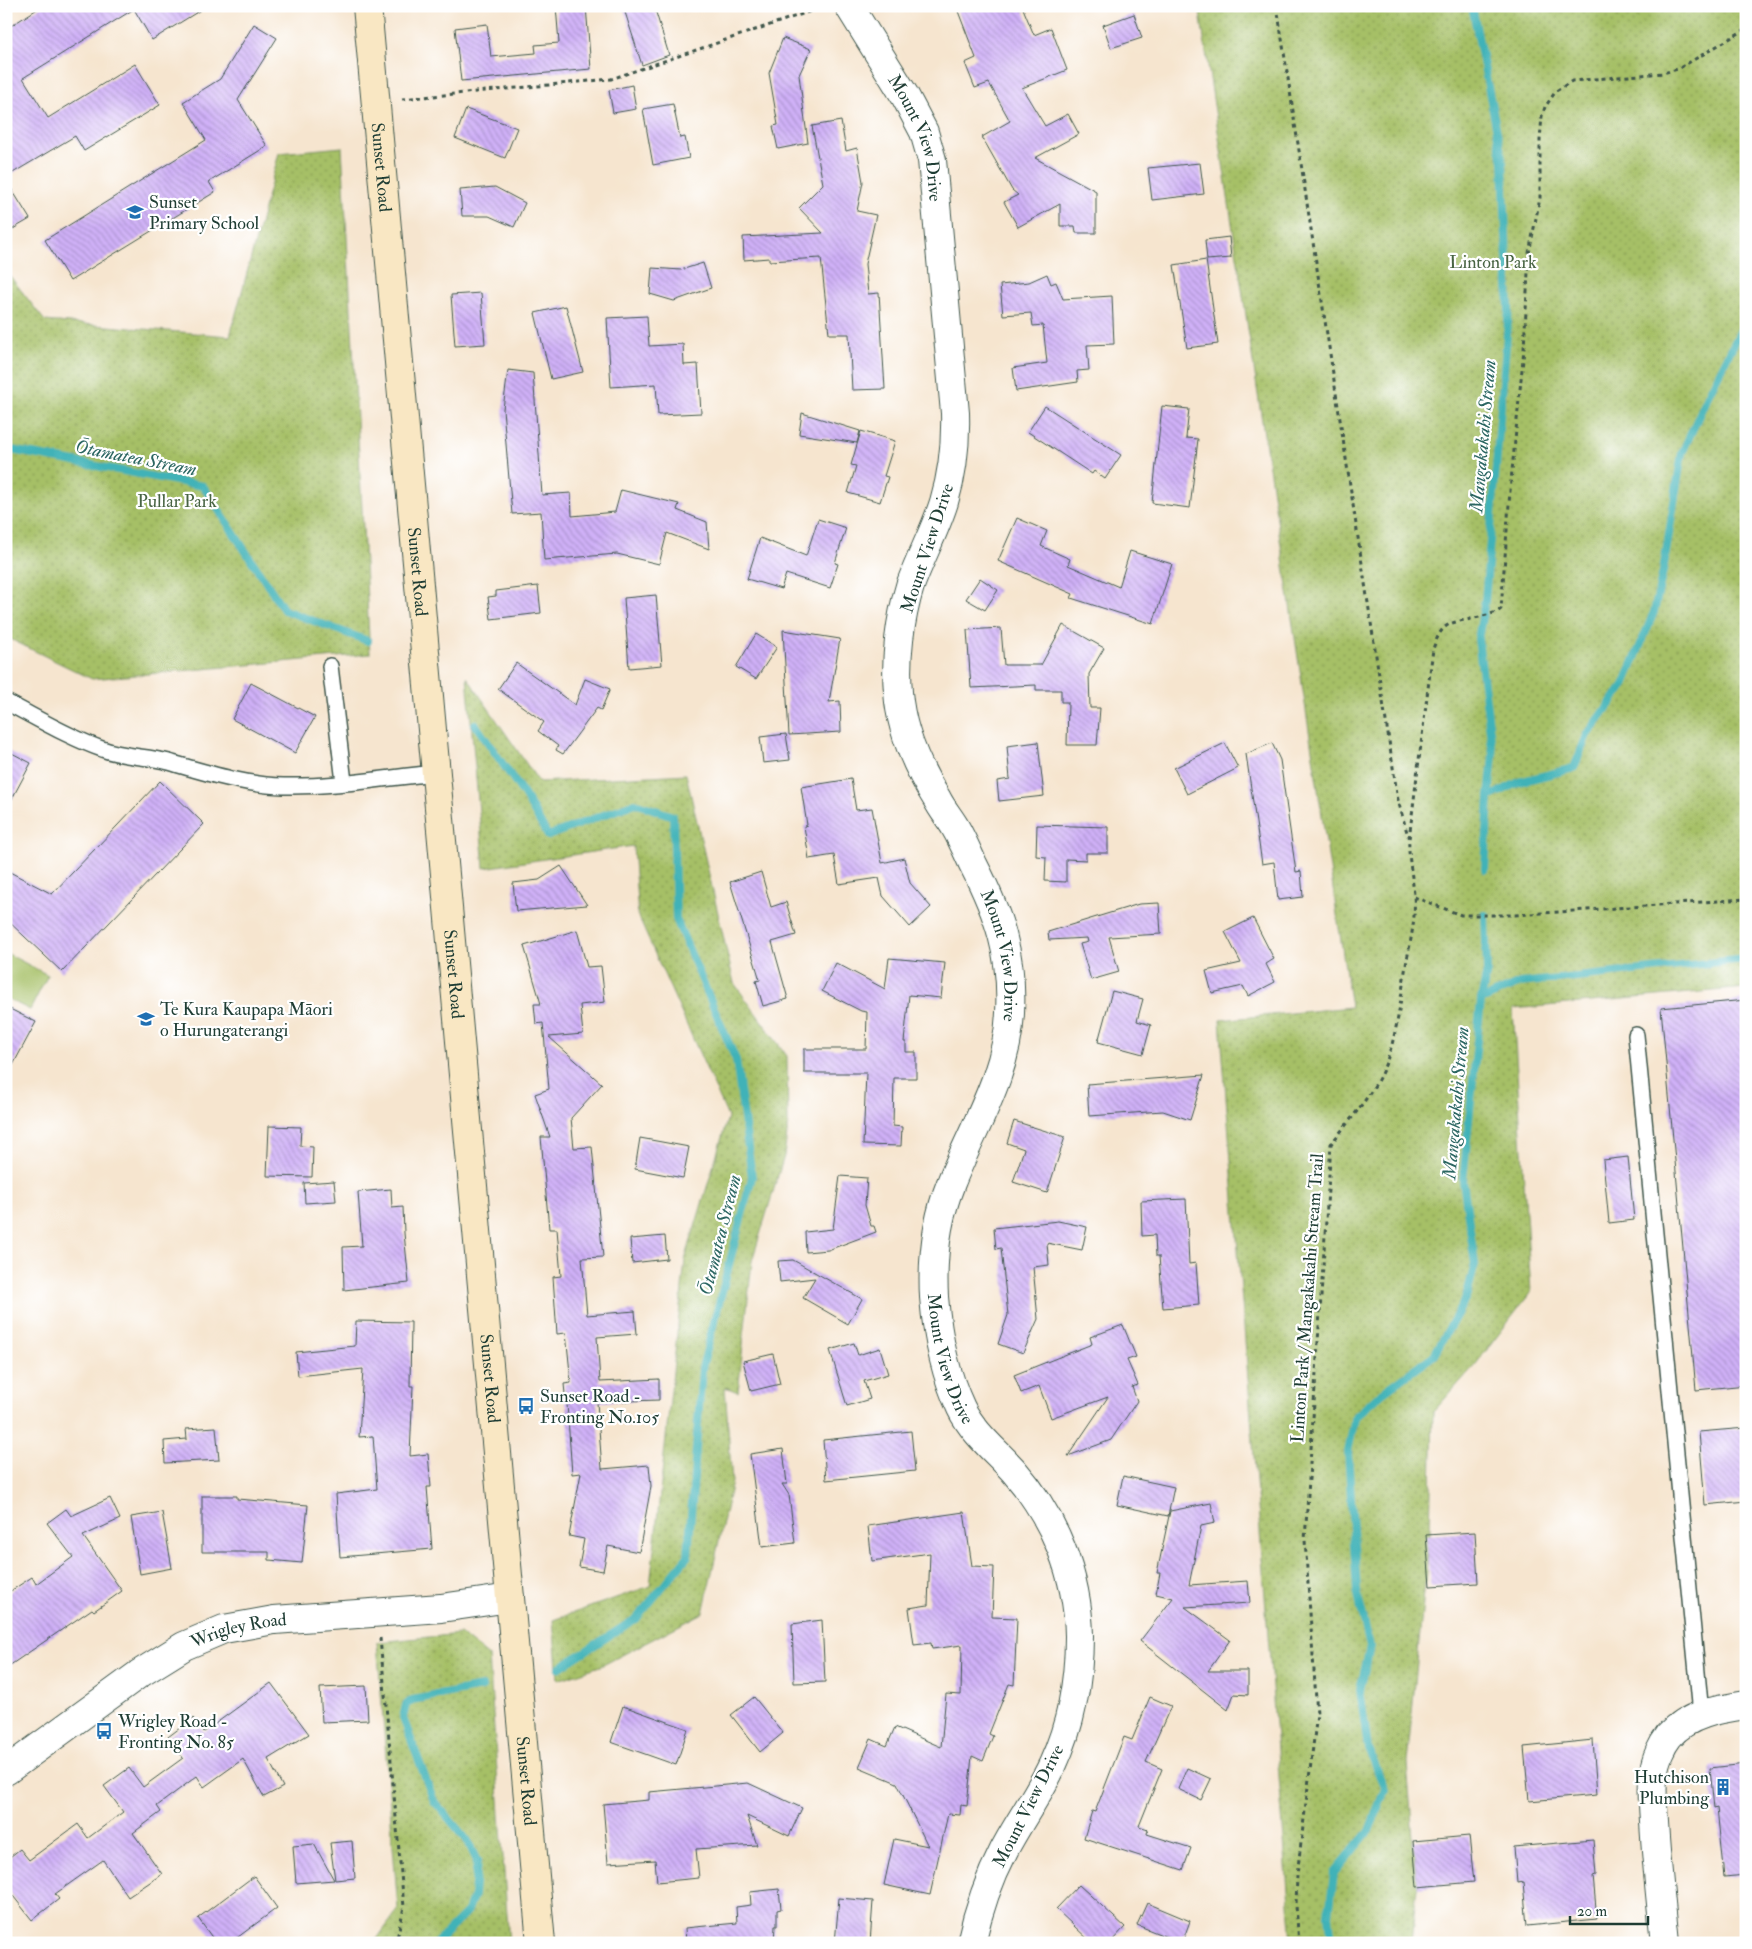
<svg xmlns="http://www.w3.org/2000/svg" width="1752" height="1949" font-family="'IM FELL Double Pica',serif">
  <style>
    .park { fill: url(#park-dots); stroke: #627e4d }
    .pitch { fill: #a6c066; stroke: #627e4d }
    .lines { fill: none; stroke-linecap: round; stroke-linejoin: round }
    .stream { stroke: #41b2b8; stroke-width: 8 }
    .building { fill: url(#building-back-hatch) }
    .service-casing { stroke: #3f564b; stroke-width: 18 }
    .minor-casing { stroke: #3f564b; stroke-width: 30 }
    .secondary-casing { stroke: #3f564b; stroke-width: 30 }
    .path { stroke: #3f564b; stroke-width: 3; stroke-dasharray: 4 4; stroke-linecap: butt }
    .service { stroke: #fff; stroke-width: 15 }
    .minor { stroke: #fff; stroke-width: 28 }
    .secondary { stroke: #f9e7c3; stroke-width: 28 }
    .labels { text-anchor: middle; stroke-width: 4.5; stroke-linejoin: round; paint-order: stroke }
    .street-label { font-size: 18px; fill: #1f3d34; stroke: #fff }
    .poi-label { font-size: 18px; fill: #1f3d34; stroke: #fff; text-anchor: start }
    .park-label { font-size: 18px; fill: #486443; stroke: #fff }
    .water-label { font-size: 19px; font-style: italic; fill: #2b6662; stroke: #fff }
  </style>
  <defs>
    <pattern id="park-dots" width="8" height="8" patternUnits="userSpaceOnUse" patternTransform="scale(1.25)"><rect width="8" height="8" fill="#a6c066"/><path d="M2 2h.1M6 6h.1" fill="none" stroke="#879d55" stroke-width="1.8" stroke-linecap="round"/></pattern>
    <pattern id="building-back-hatch" width="6" height="6" patternUnits="userSpaceOnUse" patternTransform="scale(1.25)"><rect width="6" height="6" fill="#d0b1f8"/><path d="M-1 5l2 2M0 0l6 6M5-1l2 2" fill="none" stroke="#a891ca"/></pattern>
  </defs>
  <rect width="100%" height="100%" fill="#fff"/>
  <filter id="ink" filterUnits="userSpaceOnUse"><feTurbulence type="fractalNoise" baseFrequency=".02" numOctaves="2"/><feDisplacementMap in="SourceGraphic" scale="10" xChannelSelector="R" yChannelSelector="G"/><feConvolveMatrix kernelMatrix="1 2 1 2 8 2 1 2 1" color-interpolation-filters="sRGB"/></filter>
  <filter id="wash" filterUnits="userSpaceOnUse"><feTurbulence type="fractalNoise" baseFrequency=".0096" numOctaves="4" result="noise"/><feDisplacementMap in="SourceGraphic" scale="20" xChannelSelector="R" yChannelSelector="G"/><feGaussianBlur stdDeviation="1.12" result="paint"/><feColorMatrix in="noise" values="0 0 0 0 0 0 0 0 0 0 0 0 0 0 0 0 0 1.4 0 .05"/><feComposite in="paint" operator="in"/></filter>
  <g filter="url(#wash)">
    <rect width="100%" height="100%" fill="#f6e5cf"/>
    <!-- park -->
    <g class="park">
      <polygon points="1199,6 1746,6 1746,988 1513,1009 1531,1292 1476,1364 1433,1412 1430,1532 1407,1763 1417,1887 1411,1943 1292,1943 1220,1020 1351,1007"/>
      <polygon points="342,147 370,654 92,679 6,637 6,271 45,321 230,336 279,153"/>
      <polygon points="467,677 539,782 686,774 734,983 787,1056 788,1126 784,1156 752,1261 738,1392 725,1387 732,1482 703,1613 603,1665 558,1680 553,1620 650,1586 685,1260 728,1117 638,916 633,846 484,868"/>
      <polygon points="460,1634 489,1656 509,1943 374,1943 398,1910 377,1642"/>
    </g>
    <!-- pitch -->
    <polygon class="pitch" points="6,953 48,975 30,1010 6,998"/>
    <g class="lines">
      <!-- stream -->
      <g class="stream">
        <polyline points="1472,6 1503,162 1509,309 1485,601 1478,639 1493,755 1489,797 1485,869"/>
        <polyline points="6,449 203,486 284,610 368,641"/>
        <polyline points="475,724 525,796 548,836 635,803 673,816 676,919 736,1060 752,1177 702,1368 688,1556 637,1618 559,1668"/>
        <polyline points="1489,797 1519,782 1574,768 1587,735 1624,685 1654,612 1663,571 1682,453 1709,393 1746,320"/>
        <polyline points="1481,1000 1520,983 1746,959"/>
        <polyline points="436,1943 468,1911 474,1895 477,1861 467,1840 434,1801 403,1718 406,1705 412,1700 482,1687"/>
        <polyline points="1332,1943 1329,1915 1334,1873 1369,1831 1385,1789 1368,1748 1360,1690 1370,1647 1357,1591 1348,1452 1355,1417 1382,1393 1434,1355 1466,1298 1475,1264 1463,1181 1481,1000 1487,971 1485,915"/>
      </g>
    </g>
    <g id="blocks">
      <!-- building -->
      <g class="building">
        <polygon points="42,6 207,6 152,40 134,9 23,78 48,118 135,64 160,105 84,151 75,136 6,177 6,29"/>
        <polygon points="556,6 586,6 591,69 461,81 455,28 487,24 491,57 536,53 535,45 559,43"/>
        <polygon points="623,6 654,6 669,55 642,65"/>
        <polygon points="956,6 1022,6 1034,35 1051,28 1067,70 1022,88 1045,126 1068,114 1079,134 1035,158 1096,191 1096,233 1076,233 1075,226 1060,226 1060,204 1018,227 1004,202 1018,195 1012,190 982,137 1010,121 989,83 975,88 965,63 976,58"/>
        <polygon points="1134,14 1142,38 1111,48 1103,25"/>
        <polygon points="254,24 277,38 238,100 267,146 209,182 215,192 70,281 45,240 206,140 183,102 220,79"/>
        <polygon points="783,38 811,49 799,75 808,143 778,149 773,126 778,125 769,73"/>
        <polygon points="632,85 636,109 613,113 609,90"/>
        <polygon points="673,104 680,138 685,137 689,158 653,165 643,109"/>
        <polygon points="466,109 517,128 505,158 455,138"/>
        <polygon points="841,121 846,151 857,148 863,182 857,211 876,215 865,264 868,294 879,293 885,389 852,390 849,334 829,334 821,258 769,261 769,258 744,260 743,237 823,233 799,208 823,184 812,126"/>
        <polygon points="1200,163 1204,194 1152,200 1148,168"/>
        <polygon points="6,180 30,219 6,233"/>
        <polygon points="495,187 525,203 514,227 489,216 462,216 460,190"/>
        <polygon points="1229,237 1231,258 1207,260 1205,240"/>
        <polygon points="1206,260 1218,344 1187,348 1174,265"/>
        <polygon points="703,263 711,288 674,301 650,294 652,268 681,270"/>
        <polygon points="1047,274 1051,284 1056,282 1063,299 1112,296 1114,344 1087,345 1089,370 1077,371 1078,382 1016,391 1013,368 1047,363 1043,325 1033,326 1031,313 1003,315 1000,285 1029,282"/>
        <polygon points="481,293 485,344 455,346 451,295"/>
        <polygon points="566,306 583,372 551,379 535,313"/>
        <polygon points="647,316 649,346 683,344 684,365 698,364 701,413 658,415 656,384 611,387 607,318"/>
        <polygon points="508,370 533,373 542,495 571,493 572,516 615,512 621,490 679,504 677,510 707,522 709,549 667,533 659,564 617,554 544,560 541,512 512,514 503,409"/>
        <polygon points="1045,406 1121,455 1105,479 1094,471 1092,474 1028,432"/>
        <polygon points="1162,406 1189,409 1186,438 1198,439 1190,508 1152,503"/>
        <polygon points="802,413 860,431 857,443 799,434"/>
        <polygon points="861,431 895,441 884,476 888,477 880,502 848,493 856,466 851,465"/>
        <polygon points="1017,518 1047,531 1041,546 1070,559 1068,565 1119,587 1130,551 1172,564 1153,624 1071,598 1073,594 998,561"/>
        <polygon points="818,519 846,528 835,563 838,564 830,588 786,574 781,589 747,579 760,538 806,556"/>
        <polygon points="980,578 998,590 985,610 966,599"/>
        <polygon points="538,586 541,613 491,619 488,597 496,596 496,591"/>
        <polygon points="656,595 662,665 629,668 624,598"/>
        <polygon points="1063,625 1104,648 1089,674 1090,708 1100,708 1097,745 1067,745 1068,702 1061,702 1061,690 1036,690 1036,685 971,688 967,630 1001,628 1004,665 1041,665"/>
        <polygon points="783,630 840,639 829,702 840,701 841,732 789,735"/>
        <polygon points="756,634 777,647 756,679 736,667"/>
        <polygon points="516,663 575,705 585,679 610,689 601,710 597,708 563,754 556,750 558,746 538,731 544,722 498,689"/>
        <polygon points="251,683 315,717 295,753 232,719"/>
        <polygon points="786,734 790,760 763,763 760,737"/>
        <polygon points="1038,742 1044,796 999,801 997,781 1010,779 1007,746"/>
        <polygon points="1225,743 1238,768 1187,794 1174,768"/>
        <polygon points="1272,743 1280,760 1296,872 1301,871 1303,897 1278,900 1274,862 1262,864 1246,754"/>
        <polygon points="6,750 31,763 6,810"/>
        <polygon points="851,779 856,810 872,808 882,863 904,858 910,883 931,907 910,927 883,896 879,878 839,884 834,855 809,859 804,826 807,825 801,787"/>
        <polygon points="160,781 204,824 62,972 6,919 6,870 52,894"/>
        <polygon points="1037,825 1108,827 1108,853 1086,853 1086,860 1066,859 1066,882 1045,881 1046,857 1036,856"/>
        <polygon points="561,866 587,905 516,911 513,883 539,880"/>
        <polygon points="761,872 771,907 786,902 796,935 772,942 788,999 763,1006 756,981 760,980 730,882"/>
        <polygon points="1159,903 1161,934 1109,937 1119,972 1091,980 1080,944 1088,942 1087,938 1049,940 1048,932 1139,904"/>
        <polygon points="1253,918 1274,959 1266,964 1275,982 1248,996 1243,986 1212,993 1206,971 1241,963 1225,932"/>
        <polygon points="577,930 587,967 601,966 605,1002 580,1005 583,1034 549,1037 602,1084 571,1118 574,1148 592,1147 603,1257 582,1258 587,1315 635,1311 637,1334 597,1337 600,1382 659,1379 659,1400 597,1402 602,1469 649,1465 651,1486 639,1552 608,1546 603,1571 579,1567 584,1539 569,1536 581,1473 572,1474 567,1404 566,1404 564,1384 571,1383 566,1333 557,1334 553,1277 561,1276 557,1229 549,1229 541,1137 550,1137 535,1094 549,1089 543,1023 536,1024 534,1004 541,1004 524,946"/>
        <polygon points="889,958 945,963 941,998 909,995 904,1042 906,1042 906,1052 916,1052 916,1078 894,1078 893,1126 902,1127 901,1146 863,1145 866,1073 804,1073 804,1049 866,1049 867,1012 861,1011 822,991 836,963 885,989"/>
        <polygon points="1112,991 1143,999 1137,1021 1151,1025 1143,1054 1098,1042"/>
        <polygon points="1746,1000 1746,1385 1696,1390 1661,1008"/>
        <polygon points="6,1007 36,1022 6,1078"/>
        <polygon points="1204,1075 1190,1120 1163,1111 1089,1116 1087,1084"/>
        <polygon points="1014,1121 1065,1137 1047,1193 1013,1182 1024,1149 1007,1143"/>
        <polygon points="269,1126 301,1127 300,1146 313,1147 312,1177 267,1176"/>
        <polygon points="640,1138 689,1147 683,1178 635,1169"/>
        <polygon points="1628,1157 1634,1220 1609,1223 1603,1160"/>
        <polygon points="840,1176 867,1178 865,1205 871,1226 874,1226 876,1232 828,1250 806,1252 805,1232 833,1229"/>
        <polygon points="334,1181 336,1201 305,1203 304,1183"/>
        <polygon points="391,1189 392,1208 403,1207 404,1233 409,1283 344,1290 343,1247 362,1246 358,1192"/>
        <polygon points="1186,1199 1189,1264 1196,1263 1199,1305 1163,1308 1159,1256 1156,1256 1155,1235 1142,1236 1141,1201"/>
        <polygon points="1058,1221 1087,1227 1082,1250 1047,1243 1049,1265 1033,1267 1038,1319 1023,1353 998,1344 1008,1315 1001,1248 996,1249 994,1228"/>
        <polygon points="665,1236 667,1259 632,1263 630,1239"/>
        <polygon points="793,1260 862,1299 848,1324 803,1298 815,1278 780,1282 778,1261"/>
        <polygon points="356,1321 411,1322 410,1386 413,1386 410,1456 428,1454 431,1487 427,1487 432,1549 340,1557 336,1494 377,1489 373,1436 359,1437 363,1369 298,1376 296,1352 355,1346"/>
        <polygon points="1123,1325 1136,1357 1127,1360 1138,1385 1132,1387 1137,1401 1111,1440 1068,1456 1108,1397 1051,1418 1039,1386 1021,1393 1014,1375 1092,1344 1090,1337"/>
        <polygon points="854,1343 858,1355 880,1348 888,1374 864,1381 870,1399 847,1406 830,1350"/>
        <polygon points="773,1354 780,1384 751,1391 743,1361"/>
        <polygon points="216,1427 219,1460 165,1463 164,1441 187,1439 186,1429"/>
        <polygon points="1746,1428 1746,1501 1705,1505 1699,1432"/>
        <polygon points="911,1431 915,1471 826,1480 823,1440"/>
        <polygon points="783,1449 787,1484 782,1484 789,1495 795,1543 762,1547 750,1454"/>
        <polygon points="1123,1476 1174,1487 1168,1516 1117,1505"/>
        <polygon points="202,1496 237,1496 237,1499 308,1505 302,1563 269,1560 269,1552 202,1552"/>
        <polygon points="110,1498 120,1519 83,1536 122,1591 94,1611 92,1609 6,1668 6,1594 32,1577 36,1584 73,1557 47,1523 66,1509 71,1516"/>
        <polygon points="1211,1503 1215,1523 1201,1526 1189,1585 1248,1581 1250,1603 1185,1607 1230,1640 1208,1671 1248,1671 1248,1695 1234,1694 1228,1710 1140,1641 1173,1598 1156,1594 1160,1573 1157,1573 1170,1511"/>
        <polygon points="162,1512 172,1568 140,1574 131,1517"/>
        <polygon points="964,1512 972,1566 994,1567 992,1617 1017,1618 1014,1685 1009,1684 989,1734 993,1736 983,1761 972,1756 967,1806 961,1805 960,1815 948,1814 930,1895 884,1885 894,1839 928,1846 897,1783 859,1767 871,1739 887,1746 895,1727 941,1747 946,1694 961,1695 962,1645 932,1649 931,1643 914,1645 909,1608 928,1605 930,1553 872,1561 868,1526"/>
        <polygon points="1475,1532 1478,1583 1430,1586 1426,1535"/>
        <polygon points="822,1620 825,1682 794,1683 792,1624"/>
        <polygon points="271,1683 309,1734 268,1759 283,1787 264,1797 243,1759 204,1787 197,1776 157,1806 161,1812 133,1833 162,1874 128,1897 103,1860 55,1894 59,1899 32,1920 6,1887 6,1860 20,1849 29,1860 78,1824 88,1838 123,1812 104,1786 129,1768 143,1787 183,1758 168,1737 193,1718 204,1732"/>
        <polygon points="366,1686 368,1720 322,1722 320,1688"/>
        <polygon points="754,1697 783,1733 760,1752 731,1715"/>
        <polygon points="1150,1697 1171,1706 1146,1762 1162,1769 1139,1826 1148,1829 1147,1834 1191,1848 1183,1870 1084,1838 1092,1811 1095,1812 1124,1737 1132,1740"/>
        <polygon points="623,1706 688,1729 676,1765 611,1742"/>
        <polygon points="1593,1740 1597,1795 1529,1801 1524,1747"/>
        <polygon points="1746,1764 1746,1875 1724,1877 1717,1808 1714,1809 1710,1768"/>
        <polygon points="1187,1768 1211,1779 1201,1800 1178,1789"/>
        <polygon points="748,1783 802,1808 789,1836 747,1816 757,1845 696,1849 699,1878 657,1882 655,1860 608,1863 603,1804 649,1800 649,1792"/>
        <polygon points="1469,1836 1474,1882 1417,1887 1413,1841"/>
        <polygon points="1593,1840 1596,1875 1593,1876 1597,1919 1527,1926 1523,1882 1517,1883 1514,1847"/>
        <polygon points="352,1841 355,1878 335,1880 330,1843"/>
        <polygon points="314,1844 334,1880 296,1883 293,1846"/>
        <polygon points="254,1876 277,1908 230,1943 216,1943 198,1918"/>
        <polygon points="1079,1885 1125,1927 1110,1943 1092,1943 1056,1909"/>
        <polygon points="779,1889 781,1909 777,1910 777,1926 775,1926 774,1943 686,1943 685,1928 737,1923 736,1907 751,1905 750,1892"/>
        <polygon points="839,1898 873,1901 870,1943 835,1943"/>
        <polygon points="1147,1903 1190,1921 1182,1943 1137,1925"/>
      </g>
    </g>
  </g>
  <g filter="url(#ink)">
    <use href="#blocks" fill-opacity="0" stroke="#3f564b" stroke-width="1"/>
    <g class="lines">
      <!-- service casing -->
      <g class="service-casing">
        <g id="service">
          <polyline points="330,666 344,782"/>
          <path d="M 6,702 C 37,718 68,737 102,749 C 123,757 147,756 169,762 C 207,773 244,785 284,786 C 334,787 385,778 435,773"/>
          <polyline points="1636,1035 1701,1714"/>
        </g>
      </g>
      <!-- minor casing -->
      <g class="minor-casing">
        <g id="minor">
          <path id="s1" d="M 849,6 L 905,96 L 924,132 L 932,160 L 955,413 C 956,445 953,472 944,502 C 935,531 920,558 910,586 C 900,619 895,658 898,692 C 901,731 917,767 937,799 C 942,809 949,817 955,827 C 962,839 967,851 973,864 C 999,915 1013,955 1010,1013 C 1007,1076 973,1127 951,1183 C 937,1218 932,1259 934,1297 C 937,1334 945,1374 961,1408 C 973,1433 996,1451 1014,1471 C 1054,1517 1078,1575 1079,1636 C 1079,1679 1071,1725 1053,1764 C 1039,1794 1019,1821 1004,1850 C 989,1879 978,1911 971,1943"/>
          <path id="s2" d="M 6,1771 L 139,1674 L 184,1646 L 224,1629 L 274,1620 L 441,1608 L 510,1598"/>
          <path d="M 1665,1943 C 1661,1902 1656,1861 1654,1821 C 1653,1804 1651,1787 1654,1771 C 1655,1760 1662,1745 1669,1736 C 1688,1714 1719,1709 1746,1705"/>
        </g>
      </g>
      <!-- secondary casing -->
      <g class="secondary-casing">
        <g id="secondary">
          <path id="s3" d="M 367,6 L 541,1943"/>
        </g>
      </g>
      <!-- path -->
      <g class="path">
        <polyline points="1277,6 1398,800 1408,836"/>
        <polyline points="402,99 611,79 823,7"/>
        <polyline points="1414,897 1461,915 1515,915 1746,899"/>
        <polyline points="380,1638 404,1907 396,1943"/>
        <path d="M 1299,1943 L 1296,1906 L 1297,1875 L 1317,1714 L 1305,1540 L 1331,1144 C 1348,1122 1367,1101 1380,1076 C 1397,1043 1400,1001 1406,965 C 1410,943 1416,919 1414,896 C 1413,877 1408,860 1409,839 L 1433,649 C 1440,628 1445,623 1466,620 C 1476,618 1487,615 1497,612 L 1501,609 L 1510,491 L 1524,349 L 1529,253 L 1540,198 L 1540,140 L 1542,116 L 1545,107 L 1556,91 L 1572,81 L 1663,73 L 1678,69 L 1746,29"/>
      </g>
      <!-- service -->
      <use href="#service" class="service"/>
      <!-- minor -->
      <use href="#minor" class="minor"/>
      <!-- secondary -->
      <use href="#secondary" class="secondary"/>
    </g>
  </g>
  <!-- icons -->
  <defs>
    <g id="school-bare" transform="scale(1.35)"><path d="M0-5L7-2L0 1L-7-2ZM-4 1L0 2.5L4 1V4Q0 6-4 4Z" fill="#1f6fb2" stroke="#fff" stroke-width="2.5" paint-order="stroke"/></g>
    <g id="bus-bare" transform="scale(1.35)"><path d="M-5-6H5V4H4V6H2V4H-2V6H-4V4H-5ZM-3.5-4V0h7V-4ZM-3.5 1.2v1.5H-2V1.2ZM2 1.2v1.5H3.5V1.2Z" fill="#1f6fb2" stroke="#fff" stroke-width="2.5" paint-order="stroke"/></g>
    <g id="building-bare" transform="scale(1.35)"><path d="M-4-6H4V6H1V3H-1V6H-4ZM-2.5-4.3h1.7v1.8h-1.7ZM.8-4.3h1.7v1.8H.8ZM-2.5-1h1.7V.8h-1.7ZM.8-1h1.7V.8H.8Z" fill="#1f6fb2" stroke="#fff" stroke-width="2.5" paint-order="stroke"/></g>
  </defs>
  <g fill-rule="evenodd">
    <use href="#school-bare" x="135" y="212"/>
    <use href="#school-bare" x="146" y="1019"/>
    <use href="#bus-bare" x="526" y="1406"/>
    <use href="#bus-bare" x="104" y="1731"/>
    <use href="#building-bare" x="1723" y="1787"/>
  </g>
  <g class="labels">
    <!-- street labels -->
    <g class="street-label">
      <text dy="6" stroke="none"><textPath href="#s1" startOffset="150">Mount View Drive</textPath></text>
      <text dy="6" stroke="none"><textPath href="#s3" startOffset="162">Sunset Road</textPath></text>
      <text transform="translate(927 548) rotate(-72)" y="6">Mount View Drive</text>
      <text dy="6" stroke="none"><textPath href="#s3" startOffset="568">Sunset Road</textPath></text>
      <text dy="6" stroke="none"><textPath href="#s1" startOffset="1004">Mount View Drive</textPath></text>
      <text dy="6" stroke="none"><textPath href="#s3" startOffset="972">Sunset Road</textPath></text>
      <text transform="translate(1307 1298) rotate(-86)" y="6">Linton Park / Mangakakahi Stream Trail</text>
      <text dy="6" stroke="none"><textPath href="#s1" startOffset="1424">Mount View Drive</textPath></text>
      <text dy="6" stroke="none"><textPath href="#s3" startOffset="1378">Sunset Road</textPath></text>
      <text dy="6" stroke="none"><textPath href="#s2" startOffset="275">Wrigley Road</textPath></text>
      <text dy="6" stroke="none"><textPath href="#s3" startOffset="1782">Sunset Road</textPath></text>
      <text transform="translate(1028 1806) rotate(-63)" y="6">Mount View Drive</text>
    </g>
    <!-- poi labels -->
    <g class="poi-label">
      <text x="149" y="208">Sunset<tspan x="149" dy="21">Primary School</tspan></text>
      <text x="160" y="1015">Te Kura Kaupapa Māori<tspan x="160" dy="21">o Hurungaterangi</tspan></text>
      <text x="540" y="1402">Sunset Road -<tspan x="540" dy="21">Fronting No.105</tspan></text>
      <text x="118" y="1727">Wrigley Road -<tspan x="118" dy="21">Fronting No. 85</tspan></text>
      <text x="1709" y="1783" text-anchor="end">Hutchison<tspan x="1709" dy="21">Plumbing</tspan></text>
    </g>
    <!-- park labels -->
    <g class="park-label">
      <text x="1493" y="268">Linton Park</text>
      <text x="177" y="507">Pullar Park</text>
    </g>
    <!-- water labels -->
    <g class="water-label">
      <text transform="translate(1482 436) rotate(-85)" y="7">Mangakakahi Stream</text>
      <text transform="translate(136 457) rotate(11)" y="7">Ōtamatea Stream</text>
      <text transform="translate(1455 1103) rotate(-85)" y="7">Mangakakahi Stream</text>
      <text transform="translate(719 1235) rotate(-76)" y="7">Ōtamatea Stream</text>
    </g>
  </g>
  <!-- margin -->
  <rect width="1752" height="1949" fill="none" stroke="#fff" stroke-width="25"/>
  <!-- scale -->
  <path d="M1570 1916v8h78v-8" fill="none" stroke="#1f3d34" stroke-width="2.5"/>
  <text x="1577" y="1916" font-size="15" fill="#1f3d34" stroke="#ffffff" stroke-width="4" paint-order="stroke">20 m</text>
</svg>
